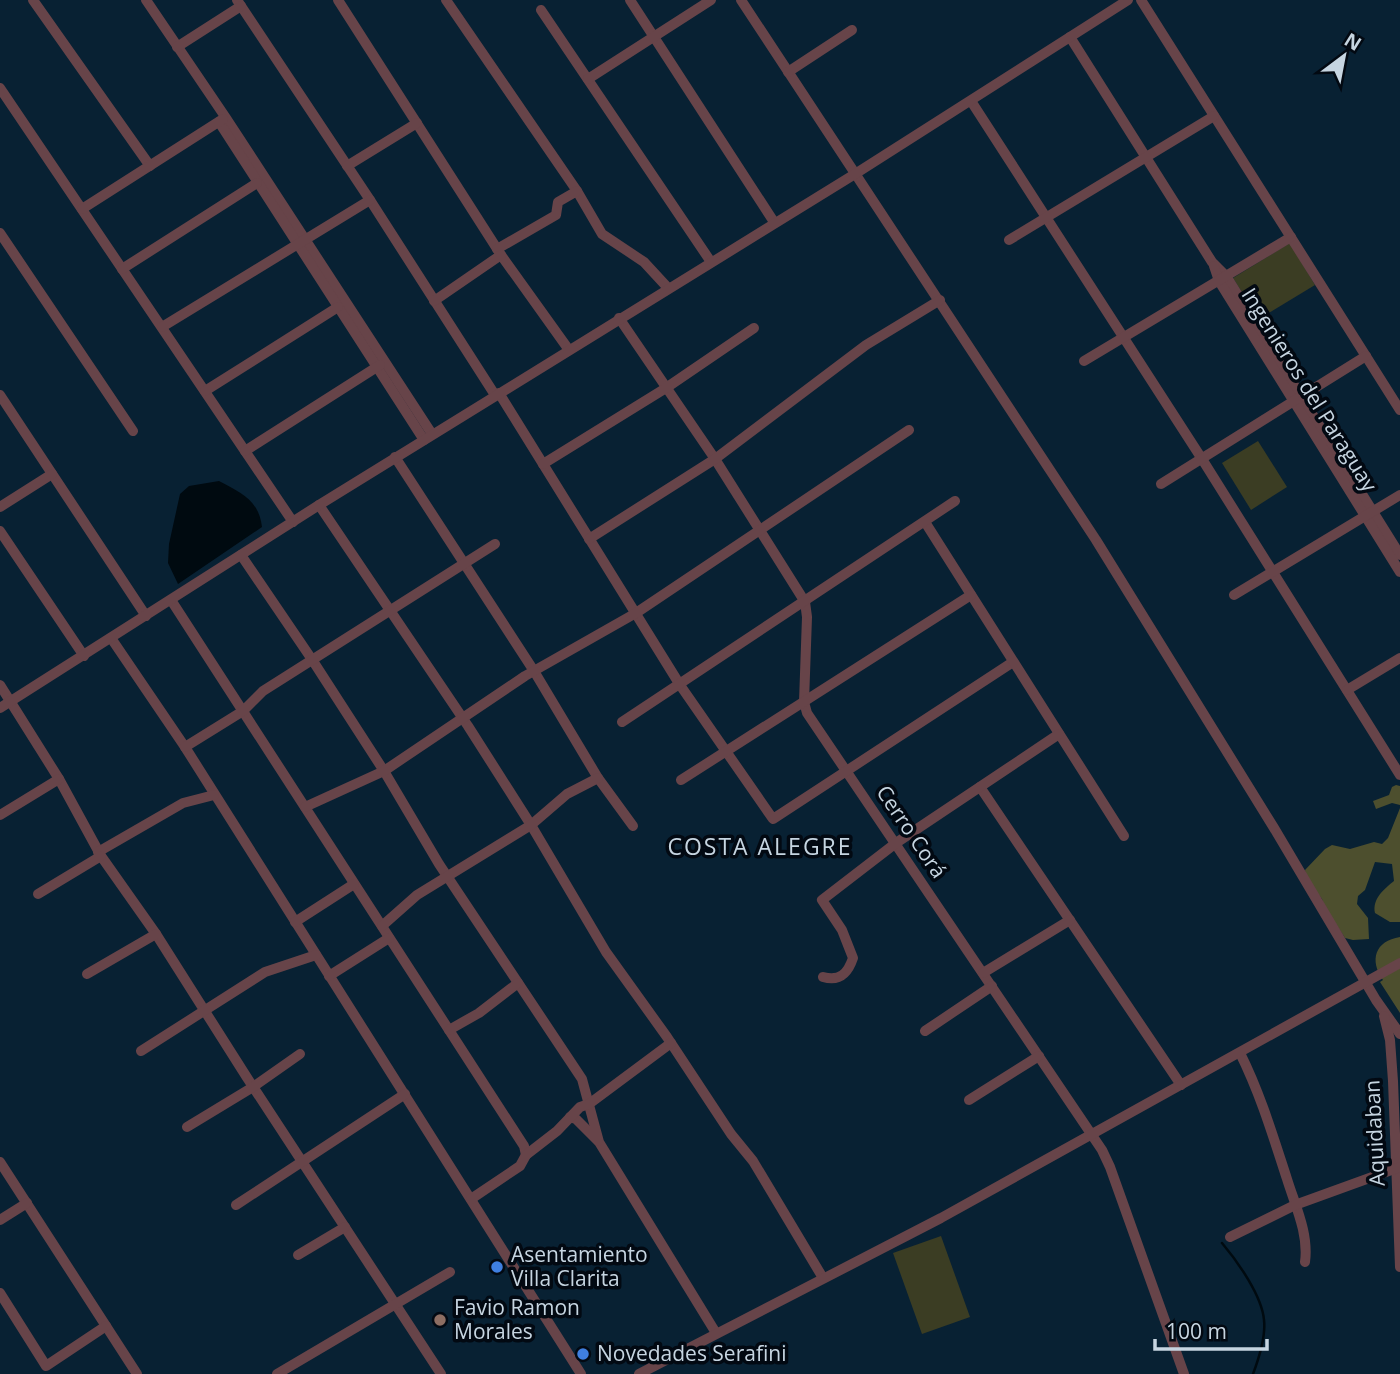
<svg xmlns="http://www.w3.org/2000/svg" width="1400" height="1374" font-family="'Open Sans',sans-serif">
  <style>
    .green { fill: #3b3d23 }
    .forest { fill: #4d4f2e }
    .water { fill: #000a10 }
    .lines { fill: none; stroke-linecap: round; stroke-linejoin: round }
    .stream { stroke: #000a10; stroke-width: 2.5 }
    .minor { stroke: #674449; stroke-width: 10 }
    .shop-dot { fill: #3f7fe0; stroke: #020912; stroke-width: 2.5 }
    .education-dot { fill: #8d6e63; stroke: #020912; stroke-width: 2.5 }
    .labels { text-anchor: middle; stroke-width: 7; stroke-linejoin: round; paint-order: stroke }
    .street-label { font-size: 21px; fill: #c6d5e1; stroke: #020912 }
    .poi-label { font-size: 21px; fill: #c6d5e1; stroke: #020912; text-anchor: start }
    .neighbourhood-label { font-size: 23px; letter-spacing: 2px; fill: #c6d5e1; stroke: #020912 }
  </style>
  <rect width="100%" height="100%" fill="#082133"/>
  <!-- green -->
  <g class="green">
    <polygon points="1290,243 1315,285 1259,319 1233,278"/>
    <polygon points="1258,441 1287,487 1251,510 1222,463"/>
    <polygon points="941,1236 970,1317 922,1334 893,1253"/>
  </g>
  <!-- forest -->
  <g class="forest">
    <polygon points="1396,785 1400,786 1400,805 1392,803 1376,809 1373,801 1389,795 1392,787"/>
    <path d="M 1400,808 L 1400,922 L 1390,922 L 1375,913 C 1372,899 1384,889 1394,881 L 1392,864 L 1375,862 L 1365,890 L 1358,896 L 1357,904 L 1368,918 L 1369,939 L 1353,940 L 1345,938 L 1325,907 L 1322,899 L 1306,878 L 1305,870 L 1325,849 L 1332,845 L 1350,849 L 1374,842 L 1382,844 L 1388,838 Z"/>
    <path d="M 1400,937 L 1400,1013 L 1380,982 L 1383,980 C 1369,960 1375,941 1400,937 Z"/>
  </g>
  <!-- water -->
  <path class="water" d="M 219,481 C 241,493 259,500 262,527 L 178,584 L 168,563 L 169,544 L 180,494 L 189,486 Z"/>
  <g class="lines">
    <!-- stream -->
    <path class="stream" d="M 1222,1243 C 1238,1262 1262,1296 1264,1320 C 1266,1337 1259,1358 1253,1374"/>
    <!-- minor -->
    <g class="minor">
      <polyline points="33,0 150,166"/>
      <polyline points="146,0 226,118 432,434"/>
      <polyline points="237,0 370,200 495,395"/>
      <polyline points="338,0 501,255 569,350"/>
      <polyline points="446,0 577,191 602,234 644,262 668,288"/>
      <polyline points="630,0 774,222"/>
      <polyline points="741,0 1096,540 1274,828 1376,1000 1400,1034"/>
      <polyline points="1141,0 1400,410"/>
      <polyline points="541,10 711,262"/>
      <polyline points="1070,37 1212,262 1226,276 1400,555"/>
      <polyline points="177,47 241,6"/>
      <polyline points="788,72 852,30"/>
      <polyline points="588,79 711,0"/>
      <polyline points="0,88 293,522"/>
      <polyline points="971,101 1202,459 1400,775"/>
      <polyline points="219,122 424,440"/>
      <polyline points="347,166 417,123"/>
      <polyline points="82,209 223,119"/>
      <polyline points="0,233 133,431"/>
      <polyline points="1009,240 1214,116"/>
      <polyline points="497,249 556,215 558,202 577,191"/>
      <polyline points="1214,266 1219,281 1400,572"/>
      <polyline points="122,269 257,183"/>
      <polyline points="434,301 501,255"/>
      <polyline points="619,318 715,459 805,602 807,617 804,702 807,713 1102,1150 1110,1167 1184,1374"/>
      <polyline points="162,327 370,200"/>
      <polyline points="1084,361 1291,237"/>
      <polyline points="205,391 338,307"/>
      <polyline points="499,393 680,685 773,819 1013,662"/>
      <polyline points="0,395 146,616"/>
      <polyline points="245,451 380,365"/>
      <polyline points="395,457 534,671 598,778 633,826"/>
      <polyline points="543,464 666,388 754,328"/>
      <polyline points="1161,484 1366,356"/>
      <polyline points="319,505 468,726 531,825 606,952 667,1037 731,1134 753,1161 823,1278"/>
      <polyline points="0,507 52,474"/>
      <polyline points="925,522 1124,836"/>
      <polyline points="0,531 84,656"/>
      <polyline points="589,539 715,459 866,345 940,300"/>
      <polyline points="241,555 313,661 384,771 439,864 582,1079 599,1142 716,1333"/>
      <polyline points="1234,595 1400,495"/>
      <polyline points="171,600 524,1146 526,1155"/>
      <polyline points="111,638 185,747 581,1374"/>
      <polyline points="0,685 59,779 101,856 156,934 246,1076 441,1374"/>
      <polyline points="1347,690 1400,658"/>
      <polyline points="0,708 319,505 855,174 1128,0"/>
      <polyline points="622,722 955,501"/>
      <polyline points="185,747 243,711 263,691 495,544"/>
      <polyline points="681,780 971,595"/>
      <polyline points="980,787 1181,1085"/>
      <polyline points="305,807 384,771 525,676 636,613 909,430"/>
      <polyline points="0,815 59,779"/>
      <polyline points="98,852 183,803 214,795"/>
      <polyline points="38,894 101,856"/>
      <polyline points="295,922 354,884"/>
      <polyline points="382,926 417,895 531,825 567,794 598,778"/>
      <polyline points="983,973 1070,920"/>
      <polyline points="87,974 156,934"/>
      <polyline points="329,976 389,938"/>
      <path d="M 823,977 C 840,982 848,973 853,958 L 842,930 L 822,900 L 896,843 L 1059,734"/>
      <polyline points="1384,1016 1390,1040 1393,1081 1400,1267"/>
      <polyline points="449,1030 479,1013 518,983"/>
      <polyline points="925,1031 992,986"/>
      <polyline points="141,1051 265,972 316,955"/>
      <path d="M 1240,1053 C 1260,1093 1273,1136 1287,1179 C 1295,1205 1309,1234 1305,1262"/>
      <polyline points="969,1100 1039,1056"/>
      <polyline points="570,1117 576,1119 598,1141"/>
      <polyline points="187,1127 253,1087 300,1054"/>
      <polyline points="0,1162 137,1374"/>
      <polyline points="471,1199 520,1166 526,1155 557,1131 580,1107 589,1104 671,1043"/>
      <polyline points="236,1205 405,1094"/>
      <polyline points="0,1220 27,1203"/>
      <polyline points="1230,1237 1295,1205 1400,1167"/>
      <polyline points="298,1255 345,1227"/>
      <polyline points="0,1293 46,1366 106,1326"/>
      <polyline points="277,1374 450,1272"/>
      <polyline points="639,1374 941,1218 1400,963"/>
    </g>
  </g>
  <!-- markers -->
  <g class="shop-dot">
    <circle cx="497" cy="1267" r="7"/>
    <circle cx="583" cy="1354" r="7"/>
  </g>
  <circle class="education-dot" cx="440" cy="1320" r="7"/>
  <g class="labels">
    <!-- street labels -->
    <g class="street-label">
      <text transform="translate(1309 390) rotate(58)" y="7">Ingenieros del Paraguay</text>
      <text transform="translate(911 832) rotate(56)" y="7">Cerro Corá</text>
      <text transform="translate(1375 1133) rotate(-93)" y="7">Aquidaban</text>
    </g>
    <!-- poi labels -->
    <g class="poi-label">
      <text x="511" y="1262">Asentamiento<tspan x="511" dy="24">Villa Clarita</tspan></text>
      <text x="454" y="1315">Favio Ramon<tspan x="454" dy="24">Morales</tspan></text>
      <text x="597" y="1361">Novedades Serafini</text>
    </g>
    <!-- neighbourhood labels -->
    <g class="neighbourhood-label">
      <text x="760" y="855">COSTA ALEGRE</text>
    </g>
  </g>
  <!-- north arrow -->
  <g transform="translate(1344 56) rotate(32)" stroke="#020912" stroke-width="5" paint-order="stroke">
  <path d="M0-5L12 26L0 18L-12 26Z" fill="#c6d5e1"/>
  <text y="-10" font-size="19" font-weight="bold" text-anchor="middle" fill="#c6d5e1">N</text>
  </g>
  <!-- scale -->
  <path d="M1155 1339v10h112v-10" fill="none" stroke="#c6d5e1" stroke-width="3.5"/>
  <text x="1166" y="1339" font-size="21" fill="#c6d5e1" stroke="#020912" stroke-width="5" paint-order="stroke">100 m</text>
</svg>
